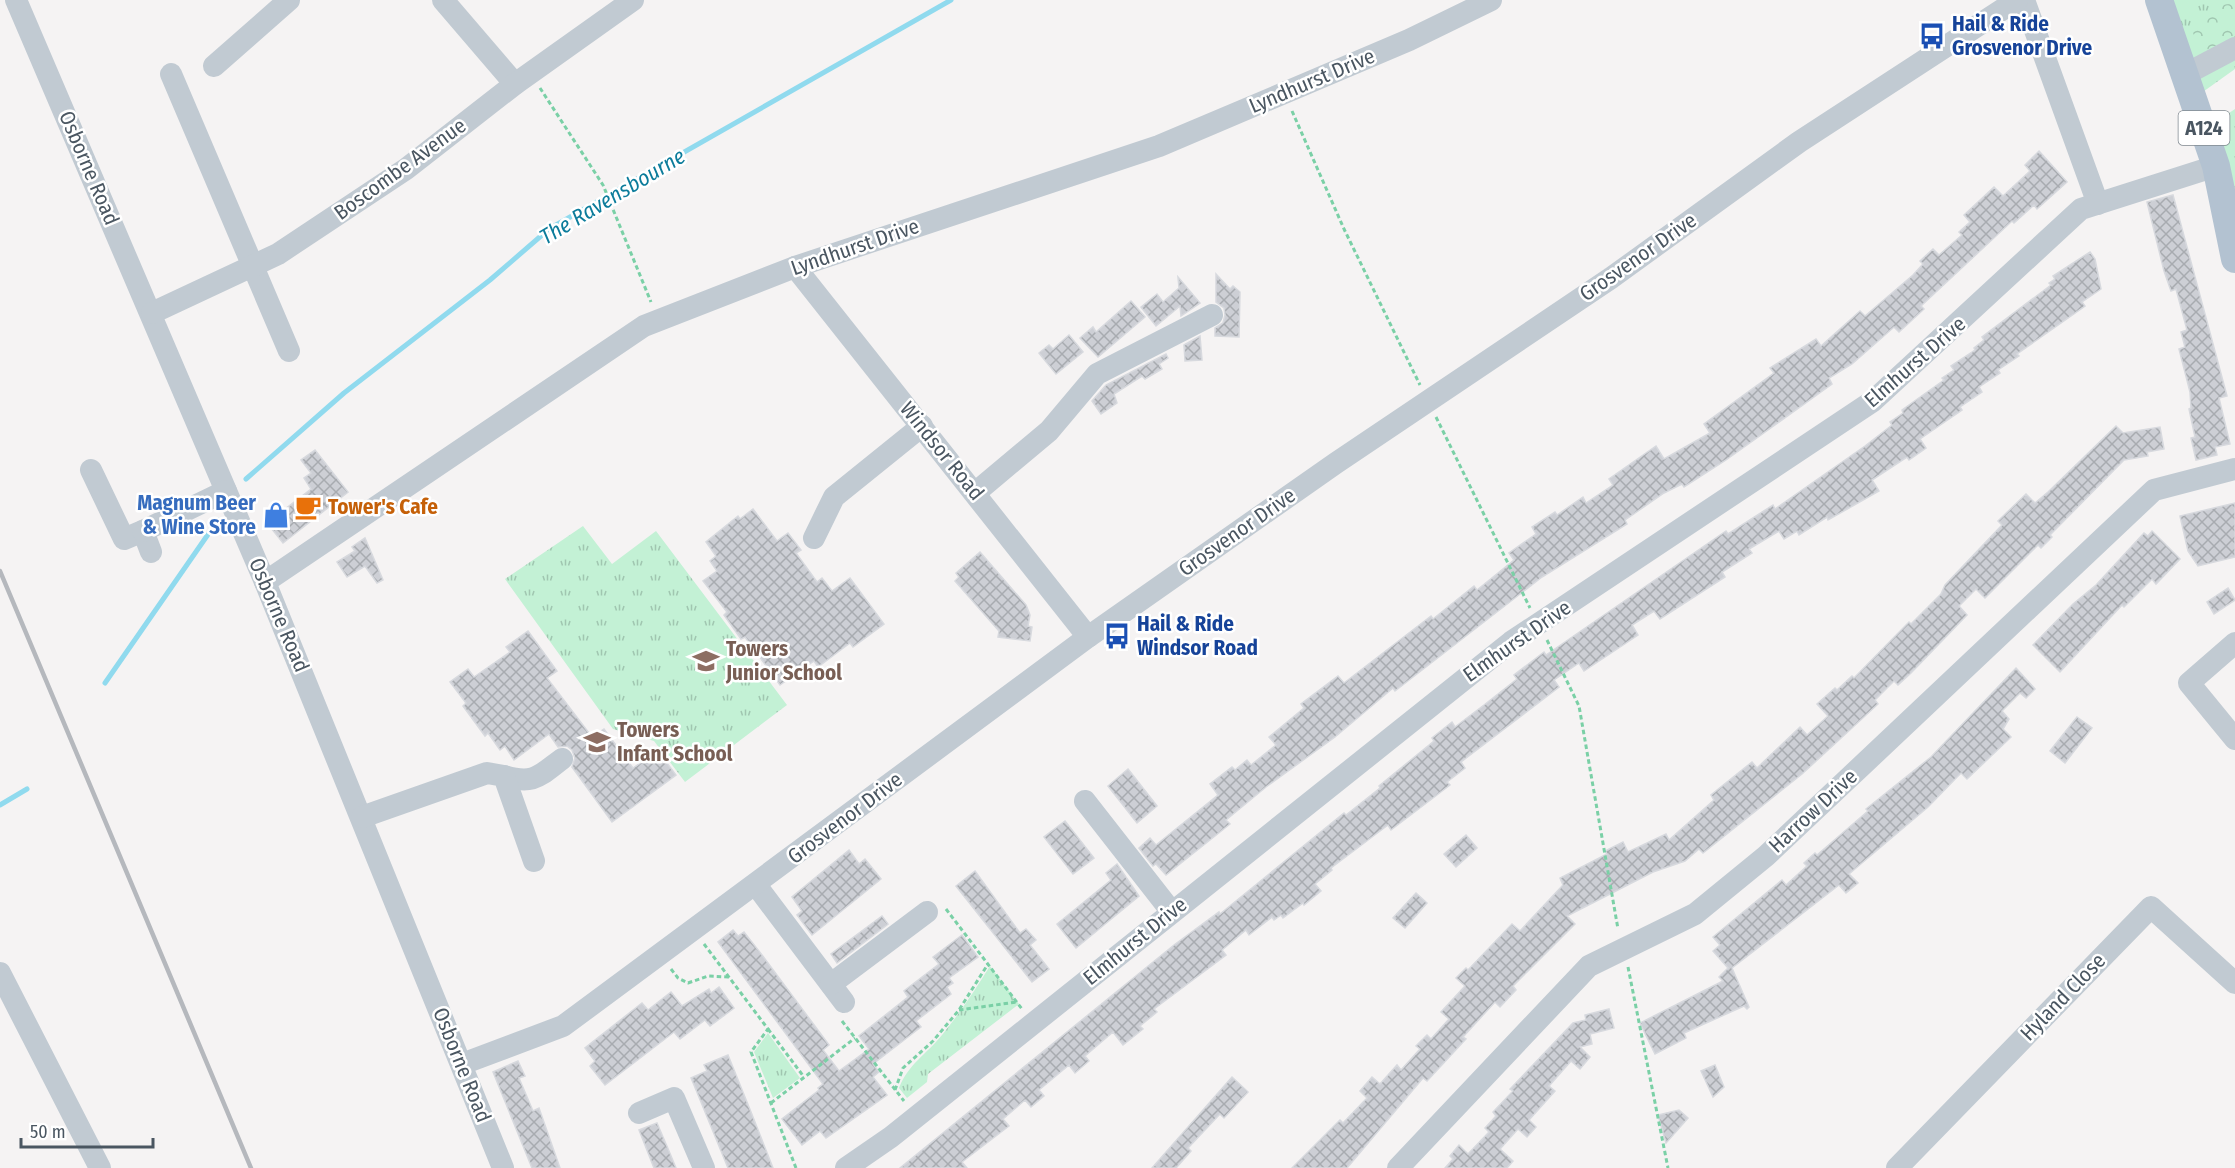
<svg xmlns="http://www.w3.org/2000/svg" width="2235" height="1168" font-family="'Fira Sans Condensed',sans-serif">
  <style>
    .grass { fill: url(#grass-tufts) }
    .forest { fill: url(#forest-crowns) }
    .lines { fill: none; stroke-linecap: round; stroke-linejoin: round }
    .stream { stroke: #90daee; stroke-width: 5 }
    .building { fill: url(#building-cross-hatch); stroke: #d7d9de; stroke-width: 1.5 }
    .path { stroke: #7ad0a6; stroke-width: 3; stroke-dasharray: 4.5 3; stroke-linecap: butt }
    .minor { stroke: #c1cad2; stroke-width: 22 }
    .major { stroke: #b3c2d1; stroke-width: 28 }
    .rail { stroke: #b5b8bd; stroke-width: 4.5 }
    .labels { text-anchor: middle; stroke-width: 5; stroke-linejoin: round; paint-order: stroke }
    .shield { fill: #fff; stroke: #808990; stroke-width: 1.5 }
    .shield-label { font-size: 20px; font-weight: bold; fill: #4a5661 }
    .transit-label { font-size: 21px; font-weight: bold; fill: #164399; stroke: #fff; text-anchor: start }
    .street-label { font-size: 21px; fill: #4a5661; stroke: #fff }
    .shop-label { font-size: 21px; font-weight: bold; fill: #366cbe; stroke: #fff; text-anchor: end }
    .food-label { font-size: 21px; font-weight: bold; fill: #c56008; stroke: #fff; text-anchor: start }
    .education-label { font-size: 21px; font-weight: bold; fill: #785e54; stroke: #fff; text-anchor: start }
    .water-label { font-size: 22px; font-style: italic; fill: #0c7c9b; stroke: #fff }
  </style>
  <defs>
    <pattern id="grass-tufts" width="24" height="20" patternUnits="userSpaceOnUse" patternTransform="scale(1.5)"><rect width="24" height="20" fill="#c3f1d5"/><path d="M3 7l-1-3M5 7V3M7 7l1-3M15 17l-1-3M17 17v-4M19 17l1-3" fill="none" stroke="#a0c6b0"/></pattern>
    <pattern id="forest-crowns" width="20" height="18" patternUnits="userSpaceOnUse" patternTransform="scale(1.5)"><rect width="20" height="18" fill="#c3f1d5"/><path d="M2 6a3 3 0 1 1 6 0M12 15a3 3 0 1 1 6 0" fill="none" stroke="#a0c6b0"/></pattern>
    <pattern id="building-cross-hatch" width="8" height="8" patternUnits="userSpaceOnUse" patternTransform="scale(1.5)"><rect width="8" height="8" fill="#cdcfd5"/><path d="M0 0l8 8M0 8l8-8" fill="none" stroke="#a8abb0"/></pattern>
  </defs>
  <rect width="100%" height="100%" fill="#f5f3f3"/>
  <!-- grass -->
  <g class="grass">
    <polygon points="2169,0 2235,0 2235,69 2200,94"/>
    <polygon points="2235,109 2235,222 2211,125"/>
    <polygon points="583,526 612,564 656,531 787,705 685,782 654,741 613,729 505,579"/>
    <path d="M 990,966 L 1019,1004 L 928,1074 L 927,1082 L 907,1098 L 899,1088 C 909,1063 926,1055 942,1035 C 960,1013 975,990 990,966 Z"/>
    <polygon points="768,1033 800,1078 773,1098 754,1052"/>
  </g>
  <!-- forest -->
  <polygon class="forest" points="2231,4 2235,5 2234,38 2201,52 2191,28 2216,5"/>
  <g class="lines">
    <!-- stream -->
    <g class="stream">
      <polyline points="246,479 344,393 490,280 549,229 951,0"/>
      <polyline points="105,683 218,520"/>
      <polyline points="0,805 27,789"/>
    </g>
  </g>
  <!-- building -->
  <g class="building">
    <polygon points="2039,151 2067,182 2037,209 2034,205 2014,223 2012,221 1921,306 1924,309 1899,332 1894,327 1852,364 1829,378 1832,384 1726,460 1684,487 1682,484 1664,493 1625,520 1627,524 1542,577 1395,691 1393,688 1335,737 1266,787 1226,820 1230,824 1166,875 1156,864 1153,866 1139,848 1150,838 1156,845 1218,795 1210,784 1232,767 1235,770 1247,760 1251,765 1276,745 1269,737 1304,708 1301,704 1338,676 1344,683 1431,616 1433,619 1474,586 1477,590 1514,560 1509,553 1536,534 1532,527 1555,512 1557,515 1583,497 1586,503 1613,485 1609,479 1656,446 1664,459 1710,433 1704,424 1774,373 1770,368 1816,339 1821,346 1860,311 1865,316 1913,275 1923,264 1920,261 1933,249 1939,255 1962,235 1959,232 1970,222 1964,215 1994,187 2003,196 2030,171 2025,165"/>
    <polygon points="2173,195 2227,396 2219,398 2230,444 2215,447 2217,455 2196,460 2191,438 2195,437 2189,409 2191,408 2190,392 2179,349 2185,347 2181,332 2187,330 2176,289 2171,291 2164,271 2147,202"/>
    <polygon points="2090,252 2095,259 2101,289 2082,302 2085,306 2017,354 2019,356 1998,370 2000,373 1979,387 1982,392 1960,407 1962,410 1920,439 1926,448 1909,460 1907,457 1872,480 1879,491 1828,520 1827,517 1799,535 1797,531 1784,539 1779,531 1749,549 1752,553 1722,572 1725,577 1660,619 1654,611 1632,625 1638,635 1584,671 1579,663 1554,680 1559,687 1461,762 1465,768 1447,782 1450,785 1391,830 1388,825 1331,868 1332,870 1315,884 1321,891 1304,905 1303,903 1283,918 1281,915 1274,920 1272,917 1249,935 1246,930 1222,950 1226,955 1154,1009 1157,1012 1140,1026 1143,1029 1123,1045 1113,1032 1085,1056 1089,1061 1075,1073 1069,1065 1039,1090 1044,1096 1031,1107 1025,1100 1003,1119 1009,1126 962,1162 967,1168 900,1168 1174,945 1219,912 1220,914 1344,813 1346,815 1380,788 1379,786 1434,741 1432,738 1452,722 1455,727 1484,705 1517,679 1514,675 1544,652 1546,655 1726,531 1728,534 1773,505 1775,509 1865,446 1892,425 1890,422 1903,413 1902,410 1944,380 1942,378 1954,370 1951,366 1975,350 1974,348 1984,340 1982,337 2051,285 2049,283 2055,279 2053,276"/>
    <polygon points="1216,274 1230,289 1233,286 1240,292 1239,337 1215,336 1215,328 1223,323 1225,315 1224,308 1216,302"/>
    <polygon points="1178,277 1200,303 1181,316 1180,306 1156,326 1141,307 1157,294 1163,302 1179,288"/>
    <polygon points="1131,301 1145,317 1098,357 1080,338 1093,327 1096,332"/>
    <polygon points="1069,335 1083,352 1056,374 1039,353 1049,345 1053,349"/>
    <polygon points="1200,336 1202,360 1185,361 1184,345"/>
    <polygon points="1166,354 1168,358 1159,364 1162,369 1145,379 1142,376 1114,394 1117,403 1101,414 1092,401 1106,385"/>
    <polygon points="2116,426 2123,433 2160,427 2164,449 2147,452 2148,456 2124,460 2050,535 2052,537 2041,548 2038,545 1985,598 1976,589 1959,606 1967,615 1911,673 1898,685 1894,681 1875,700 1878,704 1802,774 1703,853 1699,849 1685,861 1653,872 1567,916 1575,924 1513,986 1516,990 1500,1007 1495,1002 1463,1037 1466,1039 1427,1081 1423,1078 1347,1168 1292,1168 1340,1120 1343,1123 1367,1098 1360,1091 1372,1077 1380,1084 1397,1065 1401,1070 1420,1049 1416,1046 1427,1035 1431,1039 1449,1019 1441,1012 1465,986 1456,978 1466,968 1468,970 1512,924 1520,931 1563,885 1560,878 1607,854 1605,851 1623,842 1628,852 1666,834 1669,840 1714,800 1711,795 1752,762 1757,768 1800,727 1807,735 1828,716 1817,704 1835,688 1837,690 1852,676 1854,678 1909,622 1911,624 1941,594 1945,585 2002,525 1998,521 2026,494 2035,503 2048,492"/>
    <polygon points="315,450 348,492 283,543 267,523 311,489 304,478 311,473 301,460"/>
    <polygon points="2235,503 2235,557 2198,566 2188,551 2180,516"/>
    <polygon points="753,509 777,541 788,533 801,550 796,553 817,582 822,578 832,591 850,578 884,624 853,647 850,643 818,667 814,661 780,685 745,637 741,639 724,615 727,612 703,581 717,571 710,561 716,556 706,542 738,516 740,519"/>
    <polygon points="2152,531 2180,559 2156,584 2152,579 2124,607 2122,605 2060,672 2033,645 2073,604 2096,585 2144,533 2148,536"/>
    <polygon points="365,538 383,580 377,583 365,566 347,577 337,562 355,551 352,547"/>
    <polygon points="980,552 1026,605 1030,615 1028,626 1032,627 1030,641 998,637 999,631 955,581 959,577 956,573"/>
    <polygon points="2228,588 2235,600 2214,614 2207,602"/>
    <polygon points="528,631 557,671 547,678 592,737 604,729 633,768 658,751 676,775 612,822 572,767 575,758 572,750 567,746 558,747 549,734 514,760 505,746 500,750 488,733 485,736 463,706 466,703 450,682 468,669 474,677 510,652 506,647"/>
    <polygon points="2016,668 2035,689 2026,698 2020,693 2002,711 2009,719 2003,729 2011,737 1967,779 1961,773 1928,807 1849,874 1858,883 1846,893 1839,885 1732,968 1749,1007 1747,1009 1744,1006 1684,1033 1686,1038 1655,1054 1640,1023 1723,981 1719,977 1728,968 1713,951 1720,945 1713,937 1782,880 1786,885 1807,866 1804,863 1815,853 1817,855 1868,811 1866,809 1931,757"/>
    <polygon points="2077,717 2092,728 2065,763 2050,751"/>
    <polygon points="1128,769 1157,806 1137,823 1108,786"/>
    <polygon points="1065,821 1094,858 1073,874 1044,837"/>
    <polygon points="1466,835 1477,848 1456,867 1444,854"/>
    <polygon points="849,850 859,864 865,859 881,879 812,935 797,915 802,911 792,897"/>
    <polygon points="1117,864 1139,896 1076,948 1057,924 1111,880 1106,873"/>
    <polygon points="975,871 1020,933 1026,929 1036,940 1030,945 1049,969 1032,982 956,886"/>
    <polygon points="1416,893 1427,903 1405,928 1393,918"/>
    <polygon points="882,916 888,924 837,963 831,954"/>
    <polygon points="733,930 738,936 744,932 762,955 829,1045 823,1050 839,1071 869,1049 859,1036 908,997 904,991 939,964 933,957 962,935 978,957 949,978 953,983 947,987 951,994 916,1021 921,1027 873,1064 879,1072 873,1077 887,1095 826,1138 820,1131 802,1145 782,1119 819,1090 818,1088 823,1084 718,942"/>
    <polygon points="719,987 734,1008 710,1026 705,1020 680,1039 674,1032 605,1085 590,1066 595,1061 585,1048 642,1003 648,1010 671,992 682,1006 709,989 711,993"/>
    <polygon points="1609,1009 1614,1028 1590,1034 1592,1044 1580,1047 1590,1057 1580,1069 1571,1061 1549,1086 1555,1091 1529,1120 1536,1127 1527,1137 1518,1129 1500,1149 1513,1161 1507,1168 1445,1168 1453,1159 1450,1156 1459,1145 1468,1154 1489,1132 1485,1128 1496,1116 1493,1112 1513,1091 1510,1089 1573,1023 1586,1020 1585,1015"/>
    <polygon points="728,1055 751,1112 773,1168 728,1168 694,1085 691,1078 707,1071 704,1065"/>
    <polygon points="518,1061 525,1076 519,1078 533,1111 539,1108 560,1168 532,1168 493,1072"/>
    <polygon points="1715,1065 1724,1087 1713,1097 1701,1071"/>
    <polygon points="1232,1077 1248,1092 1224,1118 1220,1114 1188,1148 1191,1151 1176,1168 1152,1168"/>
    <polygon points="1679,1110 1688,1118 1666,1143 1658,1115"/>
    <polygon points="657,1123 669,1151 676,1168 654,1168 639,1130"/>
  </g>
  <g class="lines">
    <!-- path -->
    <g class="path">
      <polyline points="540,88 603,185 651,302"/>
      <polyline points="1292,111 1344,229 1420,385"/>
      <polyline points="1436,417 1530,608"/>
      <polyline points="1547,640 1579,706 1618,929"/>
      <polyline points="946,909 1022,1009"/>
      <polyline points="704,944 768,1029 751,1052 796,1168"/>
      <polyline points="1628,967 1668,1168"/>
      <polyline points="671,969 678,978 688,983 708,976 729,977"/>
      <polyline points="959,1010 1017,1002"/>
      <polyline points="842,1021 904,1101"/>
      <polyline points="768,1029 804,1077"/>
      <polyline points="895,1090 903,1068 933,1041 959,1010 988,964"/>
      <polyline points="771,1103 855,1038"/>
    </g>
    <!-- minor -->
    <g class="minor">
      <polyline points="16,0 265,582 503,1168"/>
      <polyline points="443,0 515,84"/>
      <polyline points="2024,0 2098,204"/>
      <polyline points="214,66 289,0"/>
      <polyline points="171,74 289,351"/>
      <polyline points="2186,74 2235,48"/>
      <polyline points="795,267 1088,637"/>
      <polyline points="152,313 278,254 406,169 515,84 633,0"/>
      <polyline points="91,470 124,539 143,531 151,552"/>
      <polyline points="975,493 1049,431 1097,374 1212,315"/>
      <polyline points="143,531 226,491"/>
      <polyline points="814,538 834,497 922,426"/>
      <polyline points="265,582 644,326 795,267 1159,146 1409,40 1491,0"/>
      <polyline points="2235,643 2189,683 2235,739"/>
      <path d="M 504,776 C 534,785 539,776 562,759"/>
      <polyline points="1085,801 1171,911"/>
      <polyline points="362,817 487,773 504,776 534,861"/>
      <polyline points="756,885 844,1002"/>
      <polyline points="0,973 100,1168"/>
      <polyline points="831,984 927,912"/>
      <polyline points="462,1064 563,1026 1088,637 1336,463 1611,278 1799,142 2017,0"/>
      <polyline points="639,1113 674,1098 704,1168"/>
      <polyline points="846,1168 891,1137 1511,642 1873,401 2081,209 2216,166"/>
      <polyline points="1398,1168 1589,966 1695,914 1766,856 2154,490 2235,469"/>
      <polyline points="1897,1168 2151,907 2235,983"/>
    </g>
    <!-- major -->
    <polyline class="major" points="2159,0 2216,166 2235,259"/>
    <!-- rail -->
    <polyline class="rail" points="0,571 251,1168"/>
  </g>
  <!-- icons -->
  <defs>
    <g id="bus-bare" transform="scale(2.07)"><path d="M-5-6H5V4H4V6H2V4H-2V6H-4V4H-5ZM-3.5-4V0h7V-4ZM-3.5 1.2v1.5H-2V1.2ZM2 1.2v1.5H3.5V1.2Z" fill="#1a4fb4" stroke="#fff" stroke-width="2.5" paint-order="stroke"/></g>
    <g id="cafe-bare" transform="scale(2.07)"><path d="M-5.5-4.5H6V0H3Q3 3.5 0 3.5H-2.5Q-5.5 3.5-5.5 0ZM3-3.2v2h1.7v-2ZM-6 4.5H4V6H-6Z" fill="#e8710a" stroke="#fff" stroke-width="2.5" paint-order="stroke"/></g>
    <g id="shop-bare" transform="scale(2.07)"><path d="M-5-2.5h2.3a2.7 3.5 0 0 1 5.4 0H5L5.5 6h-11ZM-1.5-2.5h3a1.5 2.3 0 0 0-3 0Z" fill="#3f7fe0" stroke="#fff" stroke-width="2.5" paint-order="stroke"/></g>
    <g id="school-bare" transform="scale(2.07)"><path d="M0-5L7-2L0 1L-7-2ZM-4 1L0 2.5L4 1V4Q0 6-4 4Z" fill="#8d6e63" stroke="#fff" stroke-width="2.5" paint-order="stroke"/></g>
  </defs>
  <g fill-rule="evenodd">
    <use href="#bus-bare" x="1932" y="36"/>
    <use href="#cafe-bare" x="308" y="507"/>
    <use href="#shop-bare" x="276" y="515"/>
    <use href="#bus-bare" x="1117" y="636"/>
    <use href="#school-bare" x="706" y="661"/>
    <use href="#school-bare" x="597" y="742"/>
  </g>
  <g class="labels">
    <!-- shield labels -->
    <rect class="shield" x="2178.5" y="111" width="51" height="34" rx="4.5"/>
    <g class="shield-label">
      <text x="2204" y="135">A124</text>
    </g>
    <!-- transit labels -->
    <g class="transit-label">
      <text x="1952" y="31">Hail &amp; Ride<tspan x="1952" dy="24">Grosvenor Drive</tspan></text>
      <text x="1137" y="631">Hail &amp; Ride<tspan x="1137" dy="24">Windsor Road</tspan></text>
    </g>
    <!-- street labels -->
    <g class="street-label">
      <text transform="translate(1312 81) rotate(-23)" y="7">Lyndhurst Drive</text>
      <text transform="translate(89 168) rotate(67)" y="7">Osborne Road</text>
      <text transform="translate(400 169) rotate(-36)" y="7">Boscombe Avenue</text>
      <text transform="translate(855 247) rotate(-19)" y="7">Lyndhurst Drive</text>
      <text transform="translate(1638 257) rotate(-35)" y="7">Grosvenor Drive</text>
      <text transform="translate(1915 362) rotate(-41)" y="7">Elmhurst Drive</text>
      <text transform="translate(942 451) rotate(51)" y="7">Windsor Road</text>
      <text transform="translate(1237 532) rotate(-35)" y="7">Grosvenor Drive</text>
      <text transform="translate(279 615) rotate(67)" y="7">Osborne Road</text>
      <text transform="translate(1517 641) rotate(-35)" y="7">Elmhurst Drive</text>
      <text transform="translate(1813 811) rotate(-43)" y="7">Harrow Drive</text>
      <text transform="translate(845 818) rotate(-37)" y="7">Grosvenor Drive</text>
      <text transform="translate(1135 941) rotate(-39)" y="7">Elmhurst Drive</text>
      <text transform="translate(2063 997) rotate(-46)" y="7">Hyland Close</text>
      <text transform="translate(462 1065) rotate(68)" y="7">Osborne Road</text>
    </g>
    <!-- shop labels -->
    <g class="shop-label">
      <text x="256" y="510">Magnum Beer<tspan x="256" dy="24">&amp; Wine Store</tspan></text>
    </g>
    <!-- food labels -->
    <g class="food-label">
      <text x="328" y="514">Tower's Cafe</text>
    </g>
    <!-- education labels -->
    <g class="education-label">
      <text x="726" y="656">Towers<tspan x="726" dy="24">Junior School</tspan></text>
      <text x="617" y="737">Towers<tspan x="617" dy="24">Infant School</tspan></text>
    </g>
    <!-- water labels -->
    <g class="water-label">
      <text transform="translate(612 196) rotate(-31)" y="8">The Ravensbourne</text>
    </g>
  </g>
  <!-- scale -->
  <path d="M21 1138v9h132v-9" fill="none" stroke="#4a5661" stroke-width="3"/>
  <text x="30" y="1138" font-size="18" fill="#4a5661" stroke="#ffffff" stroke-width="4.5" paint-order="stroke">50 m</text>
</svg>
